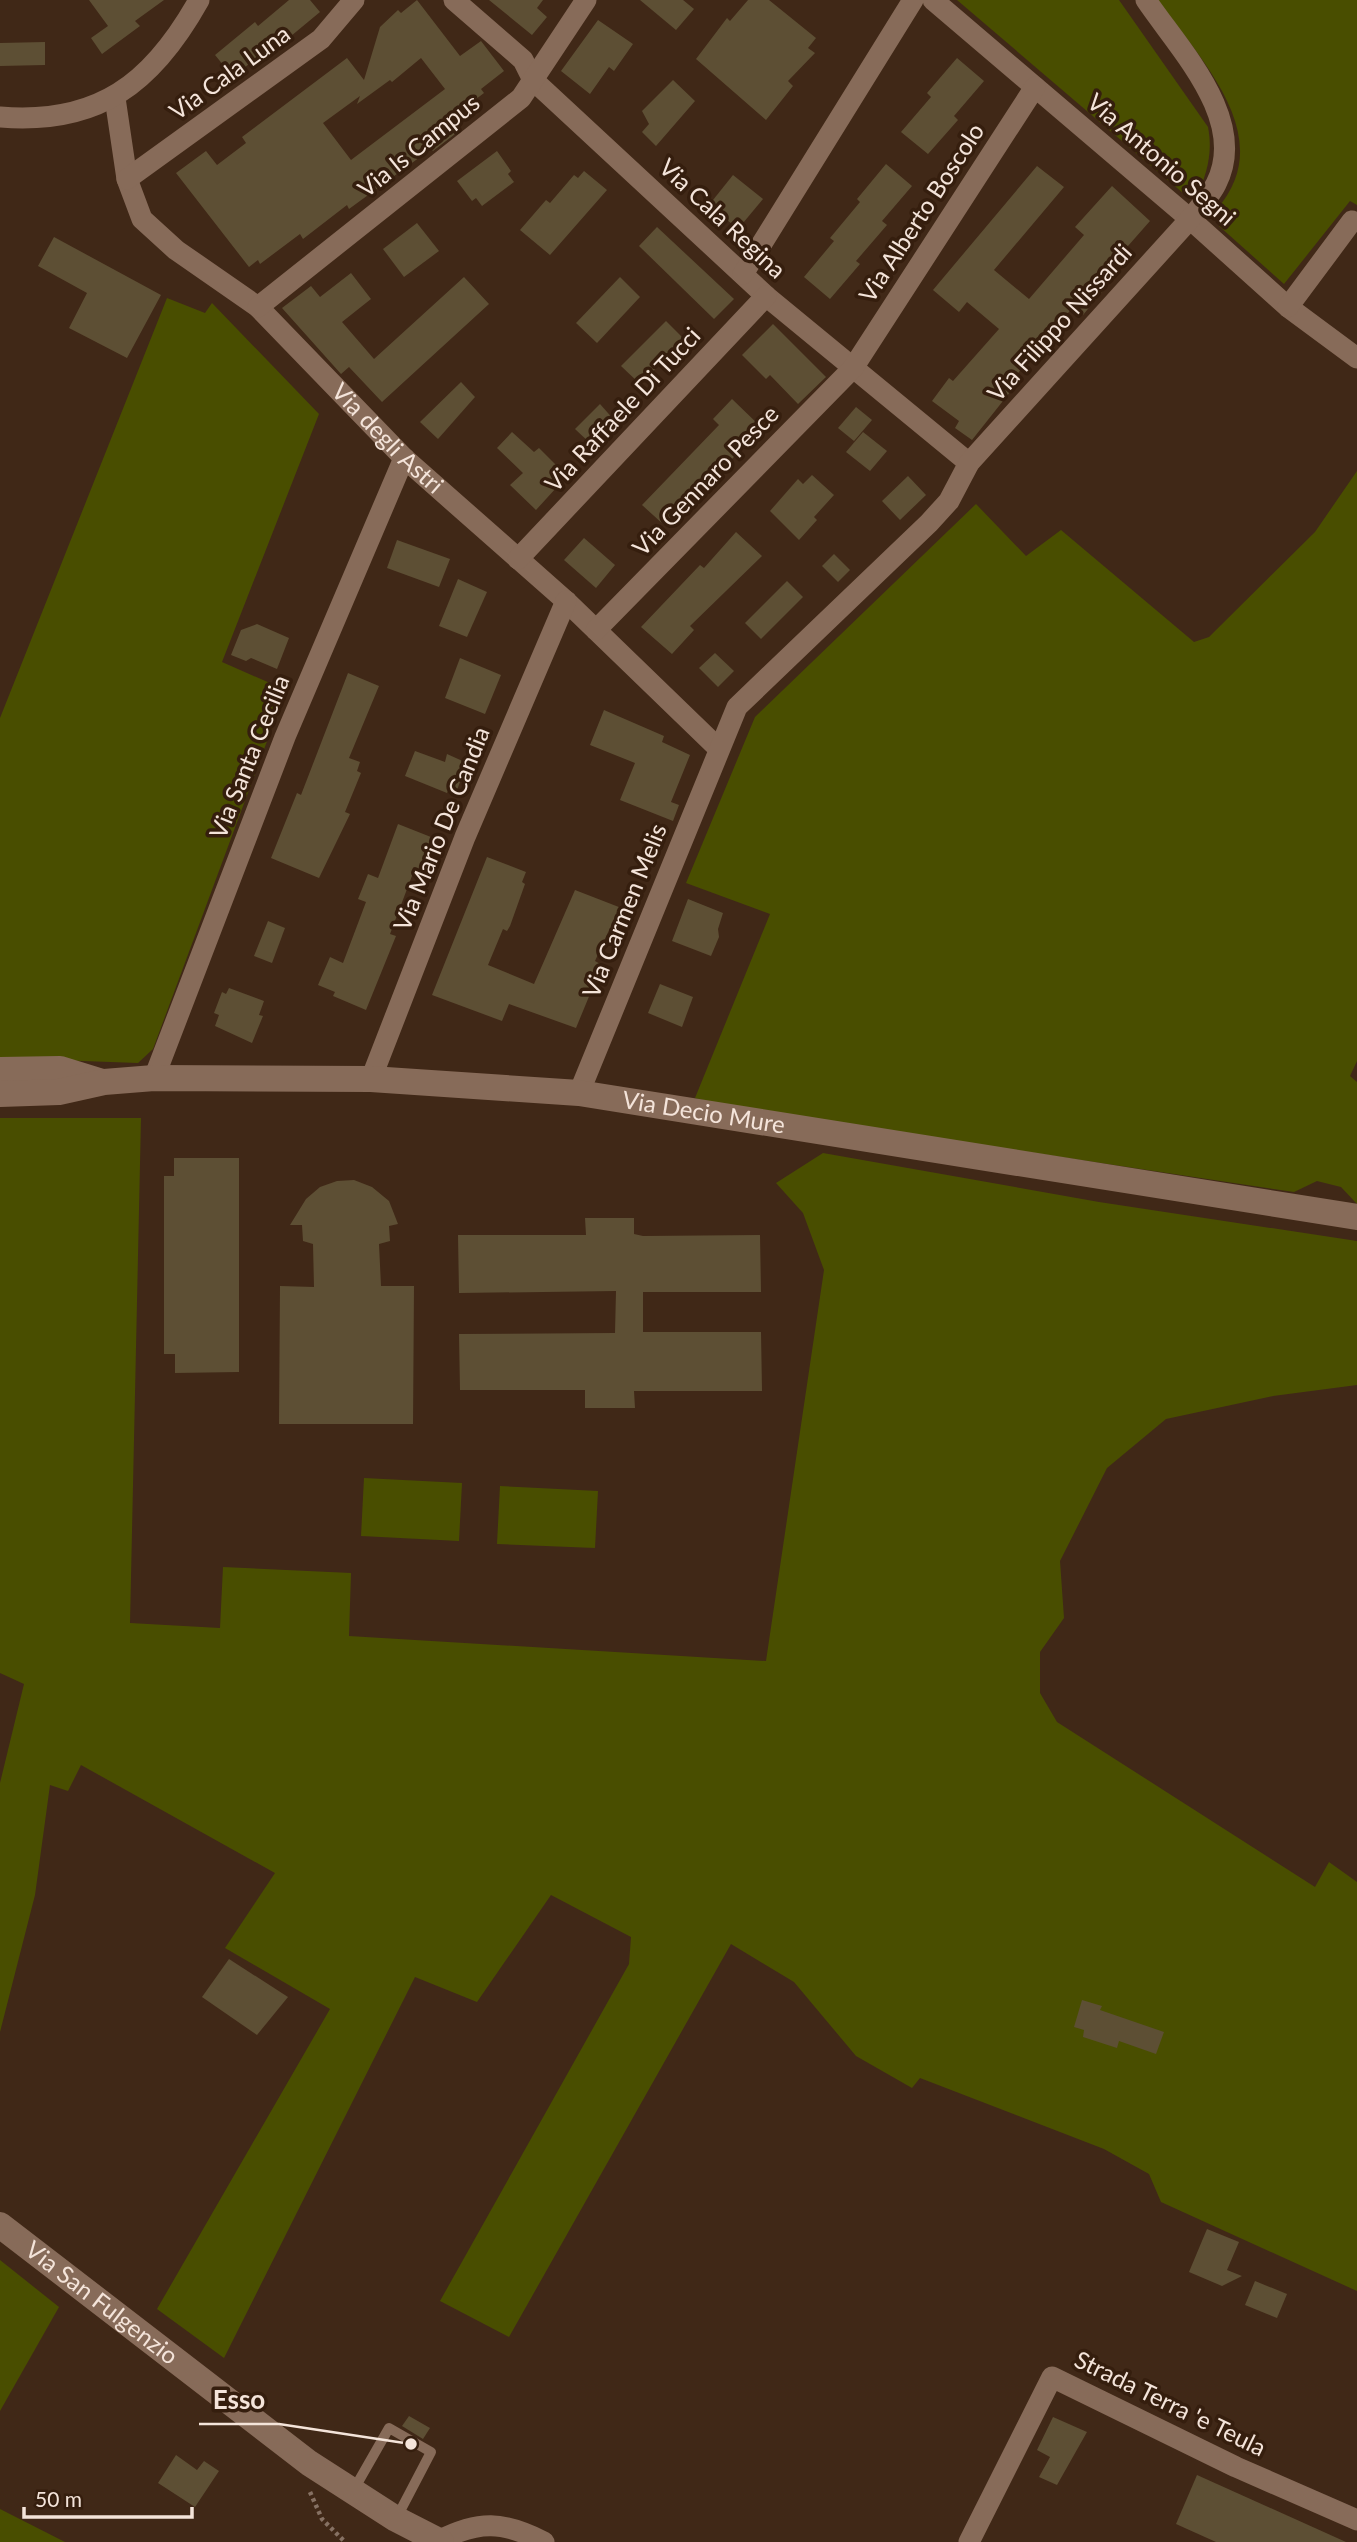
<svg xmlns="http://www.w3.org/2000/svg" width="1357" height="2542" font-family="Lato,sans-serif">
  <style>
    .green { fill: #494e00 }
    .building { fill: #5d4f34; fill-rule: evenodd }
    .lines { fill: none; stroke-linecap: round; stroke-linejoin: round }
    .path { stroke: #867163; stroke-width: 4.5; stroke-dasharray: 3.5 3.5; stroke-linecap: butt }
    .service { stroke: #876b59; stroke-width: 10 }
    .minor { stroke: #876b59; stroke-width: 21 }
    .tertiary { stroke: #876b59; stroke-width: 26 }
    .labels { text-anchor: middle; stroke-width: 7; stroke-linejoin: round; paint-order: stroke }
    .street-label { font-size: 24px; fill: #f4e4da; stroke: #351e0e }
    .leader { fill: none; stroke: #f4e4da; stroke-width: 2.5 }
    .callout-dot { fill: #f4e4da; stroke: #351e0e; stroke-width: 2.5 }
    .callout-label { font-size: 26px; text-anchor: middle; font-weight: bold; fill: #f4e4da; stroke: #351e0e; stroke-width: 7; stroke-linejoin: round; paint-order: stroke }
  </style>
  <rect width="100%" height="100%" fill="#402817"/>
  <!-- green -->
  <g class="green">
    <path d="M 957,0 L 1119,0 L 1208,127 C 1213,153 1207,172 1197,197 L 1190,199 Z"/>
    <path d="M 1158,0 L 1357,0 L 1357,205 L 1350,201 L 1284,284 L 1219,226 L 1216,210 C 1280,138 1201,61 1158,0 Z"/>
    <polygon points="167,298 205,313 212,303 319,414 222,662 286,690 153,1049 138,1063 0,1058 0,718"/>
    <polygon points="1357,471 1357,1061 1350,1076 1357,1082 1357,1204 1341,1187 1317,1181 1294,1192 741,1109 695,1098 770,914 686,883 755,717 976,504 1026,556 1061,530 1194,642 1209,637 1315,532"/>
    <polygon points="0,1118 141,1118 130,1623 220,1628 223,1567 351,1573 349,1636 766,1661 824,1270 803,1213 776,1183 823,1153 1099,1202 1357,1241 1357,1385 1273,1396 1166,1419 1107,1468 1060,1561 1064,1618 1040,1652 1040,1693 1057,1722 1315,1887 1329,1862 1357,1882 1357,2291 1161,2202 1149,2174 1104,2149 920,2078 912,2088 856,2056 794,1982 731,1944 509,2337 440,2301 629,1964 631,1937 551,1895 477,2002 415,1977 224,2358 157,2309 330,2009 225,1948 275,1873 81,1765 68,1791 50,1785 35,1895 0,2032 0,1783 24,1684 0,1673"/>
    <polygon points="364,1478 462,1483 459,1541 361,1536"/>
    <polygon points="500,1486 598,1491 595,1548 497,1544"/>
    <polygon points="0,2260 59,2307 0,2411"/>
    <polygon points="0,2509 65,2542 0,2542"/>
  </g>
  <!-- building -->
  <g class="building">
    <polygon points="89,0 164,0 135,21 140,26 102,54 91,38 108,26"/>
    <polygon points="289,0 310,0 320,12 285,41 282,37 233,77 215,55 255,22 258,26"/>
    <path d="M 417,0 L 460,56 L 481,41 L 504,71 L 481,89 L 484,93 L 450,119 L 459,131 L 433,151 L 431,149 L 349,209 L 347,205 L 303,239 L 300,234 L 260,264 L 258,260 L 249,267 L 176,173 L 206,151 L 217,165 L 246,143 L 242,137 L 347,58 L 364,80 L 380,27 L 398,10 L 401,13 ZM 421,58 L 445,89 L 351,160 L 323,123 L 360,96 L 357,104 L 390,80 L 392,82 Z"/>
    <polygon points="489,0 543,0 537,8 547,17 532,35"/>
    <polygon points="640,0 683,0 694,9 676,30"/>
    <polygon points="748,0 769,0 816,38 808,48 815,53 788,81 793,86 766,120 696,59 727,18 730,21"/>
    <polygon points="598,20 633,44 614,71 609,67 590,94 561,71"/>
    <polygon points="45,42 45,65 0,66 0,43"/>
    <polygon points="957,58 984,81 954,116 958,120 928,154 901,132 931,97 927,93"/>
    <polygon points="673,80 695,101 656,146 642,132 649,124 642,111"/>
    <polygon points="497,151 511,171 508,174 514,182 482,206 476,198 472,201 457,181"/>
    <polygon points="886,164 912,186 882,221 887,225 856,261 860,264 830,299 804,277 834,241 830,238 860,202 857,199"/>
    <polygon points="1037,166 1064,187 994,270 1029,299 1084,235 1075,227 1112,186 1150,221 1106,271 1114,277 1083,315 1073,307 1014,378 1018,382 972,440 955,428 959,421 932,401 949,378 953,381 999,329 967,302 959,312 933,290"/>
    <polygon points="584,171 607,190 550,255 520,230 546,200 550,203 574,175 578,178"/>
    <polygon points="733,175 763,199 738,229 709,205"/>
    <polygon points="417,223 439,251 404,277 383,249"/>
    <polygon points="657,227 734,299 714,319 639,246"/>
    <polygon points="54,237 161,295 127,358 69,328 87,293 38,266"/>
    <polygon points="351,273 371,299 342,322 374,359 464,277 489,304 382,402 349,367 341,374 282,308 311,286 320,297"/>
    <polygon points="620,277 640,297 597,343 576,323"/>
    <polygon points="666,321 685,340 640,384 621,366"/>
    <polygon points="773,324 826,377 798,404 770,375 766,379 742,355"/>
    <polygon points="461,382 475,397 438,439 420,422"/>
    <polygon points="732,399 761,427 713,480 709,477 664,525 642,505 719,425 713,419"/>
    <polygon points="600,404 615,421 591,444 575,429"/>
    <polygon points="856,407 872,420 854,441 838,428"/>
    <polygon points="512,432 534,452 539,448 567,476 536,510 510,485 523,473 497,448"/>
    <polygon points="863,432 887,451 870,471 846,452"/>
    <polygon points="812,475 834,495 814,517 817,520 799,540 770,511 798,479 803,484"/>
    <polygon points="908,476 926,495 900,520 882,501"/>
    <polygon points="736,532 762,556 690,626 694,630 672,654 641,627 700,565 704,568"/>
    <polygon points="584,538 615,565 596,588 564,560"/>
    <polygon points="397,540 450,559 439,587 387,568"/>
    <polygon points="834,554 850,570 838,582 822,566"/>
    <polygon points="458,579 487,592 467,637 439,626"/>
    <polygon points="787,581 803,597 761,639 745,623"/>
    <polygon points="257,624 289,638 277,669 251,658 246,661 231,655 241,630"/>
    <polygon points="715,653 734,671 718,687 699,668"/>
    <polygon points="460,658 501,675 485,714 445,698"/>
    <polygon points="348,673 379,686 349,758 360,762 357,771 361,773 345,812 350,814 319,878 271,858 297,793 301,795"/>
    <polygon points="604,710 664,736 662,742 690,755 671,802 679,805 673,821 620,800 635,763 590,745"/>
    <polygon points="415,751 445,762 447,754 467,763 457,790 449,788 447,793 405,776"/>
    <polygon points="398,824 436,839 422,871 415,868 390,934 396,936 366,1010 333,996 335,992 318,985 330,957 343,963 366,902 358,899 368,874 378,878"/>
    <polygon points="487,857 526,872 522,882 525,884 510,926 507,931 503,929 488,965 534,984 575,890 624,909 617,930 610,928 595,961 602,965 576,1028 509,1004 502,1021 432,995"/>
    <polygon points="688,899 723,913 718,929 719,937 711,956 672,941"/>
    <polygon points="268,921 285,928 272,963 254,956"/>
    <polygon points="660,984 693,997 682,1027 648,1013"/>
    <polygon points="229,988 264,1001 259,1015 263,1016 252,1043 215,1026 219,1015 214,1013 222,992 226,994"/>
    <polygon points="174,1158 239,1158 239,1372 175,1373 175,1354 164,1354 164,1176 174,1176"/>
    <polygon points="354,1180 372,1187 389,1201 398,1224 389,1226 390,1241 379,1244 381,1286 414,1286 413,1424 279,1424 280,1286 314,1287 313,1244 303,1241 302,1225 290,1225 306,1199 320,1187 337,1181"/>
    <polygon points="585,1218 634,1218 634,1234 643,1236 760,1235 761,1292 643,1292 643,1332 761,1332 762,1391 634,1391 635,1408 585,1408 585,1390 460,1390 459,1334 615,1333 616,1291 459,1293 458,1235 586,1235"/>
    <polygon points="229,1959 288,1997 257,2035 202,1997"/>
    <polygon points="1082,2000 1102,2006 1100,2010 1164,2032 1156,2054 1119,2041 1117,2048 1083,2037 1084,2030 1074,2027"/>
    <polygon points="1207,2229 1239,2242 1227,2270 1242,2276 1222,2286 1189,2272"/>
    <polygon points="1255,2281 1287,2294 1277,2318 1245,2305"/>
    <polygon points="409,2416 430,2428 423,2439 402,2426"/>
    <polygon points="1053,2417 1087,2432 1057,2485 1039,2477 1050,2457 1037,2450"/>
    <polygon points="176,2455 197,2470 204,2461 219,2471 195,2507 158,2483"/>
    <polygon points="1197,2475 1346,2542 1216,2542 1176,2524"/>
  </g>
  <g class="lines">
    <!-- path -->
    <polyline class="path" points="310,2492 322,2519 345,2542"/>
    <!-- service -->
    <polyline class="service" points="353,2491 389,2428 431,2452 396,2519"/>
    <!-- minor -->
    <g class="minor">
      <polyline points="454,0 523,60 533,80 766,296 969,463"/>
      <polyline points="933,0 1190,219 1288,307 1357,358"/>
      <path id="s1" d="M 115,98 L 127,179 L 142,219 L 176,250 L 258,307 L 404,458 L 566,601 L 719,749"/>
      <path d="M 0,117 C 98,125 152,84 199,0"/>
      <polyline points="127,179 321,39 354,0"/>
      <polyline points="743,274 913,0"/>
      <polyline points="258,307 521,98 586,0"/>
      <polyline points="1288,307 1352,221"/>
      <polyline points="518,559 766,296"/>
      <polyline points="596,630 853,368 1035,87"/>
      <polyline points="154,1078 285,737 404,458"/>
      <polyline points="371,1079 465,837 566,601"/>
      <path d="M 579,1093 L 737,707 L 929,523 L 949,501 L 969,463 L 1190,219 C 1199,208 1210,196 1216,184 C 1249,120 1179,49 1146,0"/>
      <path d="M 438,2541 C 479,2520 503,2521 544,2542"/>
      <polyline points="969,2542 1052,2377 1236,2467 1357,2520"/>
    </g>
    <!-- tertiary -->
    <g class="tertiary">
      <polyline points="0,1070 60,1069 102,1082"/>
      <path id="s2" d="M 0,1094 L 59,1092 L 104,1082 L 154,1078 L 371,1079 L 579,1093 L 1357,1217"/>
      <path id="s3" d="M 0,2225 L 309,2463 L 396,2519 L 441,2542"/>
    </g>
  </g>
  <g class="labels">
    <!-- street labels -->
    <g class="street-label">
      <text transform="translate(230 73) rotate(-36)" y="8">Via Cala Luna</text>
      <text transform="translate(419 146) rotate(-39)" y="8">Via Is Campus</text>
      <text transform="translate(1161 160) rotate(41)" y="8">Via Antonio Segni</text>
      <text transform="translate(922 213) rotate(-57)" y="8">Via Alberto Boscolo</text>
      <text transform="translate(722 219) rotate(43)" y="8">Via Cala Regina</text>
      <text transform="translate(1060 323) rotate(-48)" y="8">Via Filippo Nissardi</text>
      <text transform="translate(623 410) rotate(-47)" y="8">Via Raffaele Di Tucci</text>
      <text dy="8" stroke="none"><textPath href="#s1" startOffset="455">Via degli Astri</textPath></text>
      <text transform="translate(706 481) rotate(-46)" y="8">Via Gennaro Pesce</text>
      <text transform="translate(250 757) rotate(-68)" y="8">Via Santa Cecilia</text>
      <text transform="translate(442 829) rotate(-68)" y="8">Via Mario De Candia</text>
      <text transform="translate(625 911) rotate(-68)" y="8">Via Carmen Melis</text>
      <text dy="8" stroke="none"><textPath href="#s2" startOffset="707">Via Decio Mure</textPath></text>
      <text dy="8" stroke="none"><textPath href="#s3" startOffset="128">Via San Fulgenzio</textPath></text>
      <text transform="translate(1170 2404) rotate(26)" y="8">Strada Terra 'e Teula</text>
    </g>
  </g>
  <!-- callouts -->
  <path class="leader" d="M411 2444L279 2424H199"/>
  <circle class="callout-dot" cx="411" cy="2444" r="7"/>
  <g class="callout-label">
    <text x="239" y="2409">Esso</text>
  </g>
  <!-- scale -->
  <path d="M24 2507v10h168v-10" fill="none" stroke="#f4e4da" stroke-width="3.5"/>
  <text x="35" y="2507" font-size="21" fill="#f4e4da" stroke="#351e0e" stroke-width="5" paint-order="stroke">50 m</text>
</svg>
